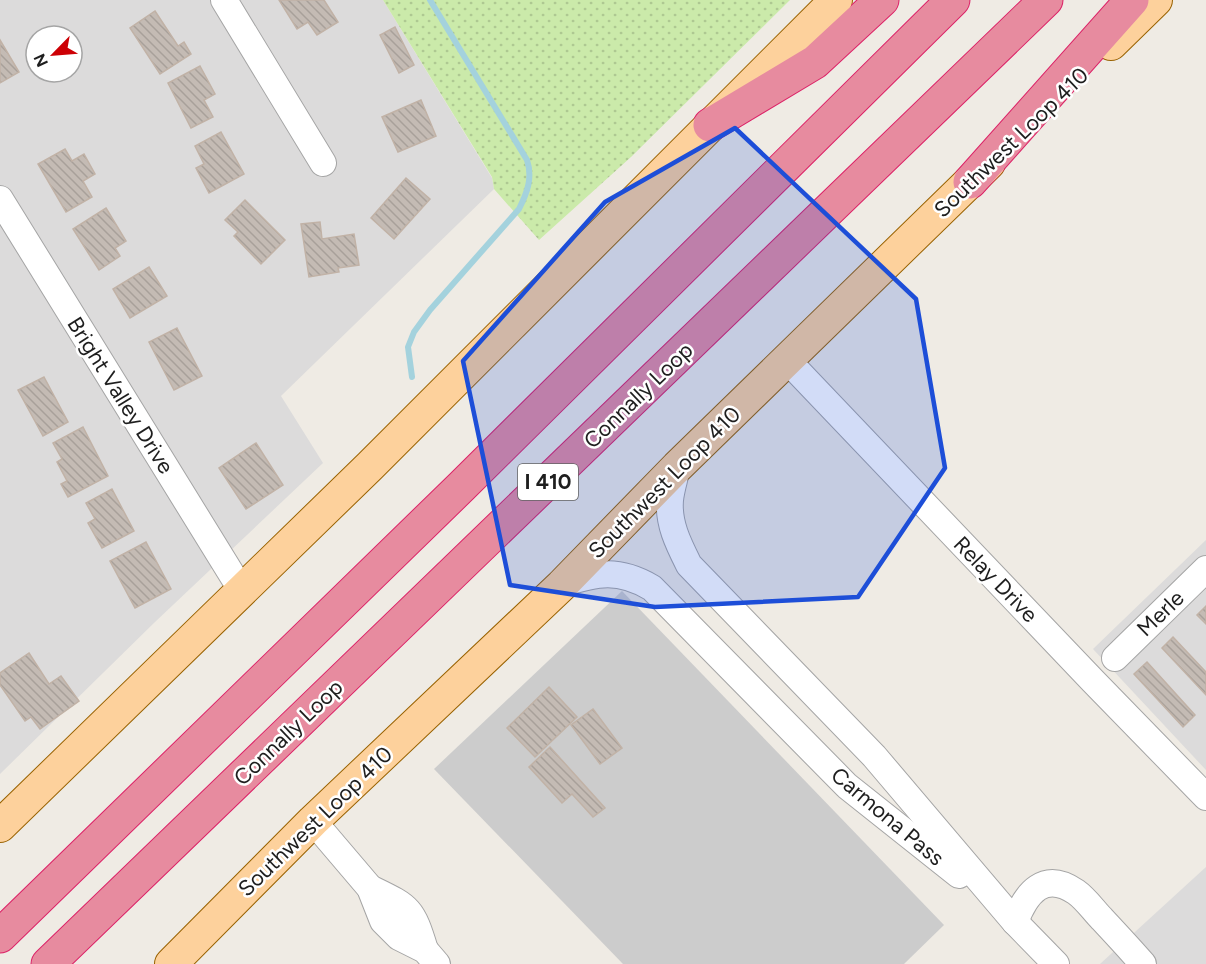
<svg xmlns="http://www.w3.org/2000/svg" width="1206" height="964" font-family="Figtree,sans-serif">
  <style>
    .residential { fill: #dcdbdb; fill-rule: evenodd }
    .religious { fill: #ccc }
    .grass { fill: url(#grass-dots) }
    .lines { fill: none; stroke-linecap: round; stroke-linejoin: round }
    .stream { stroke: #a4d2dd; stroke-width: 6 }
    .building { fill: url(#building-back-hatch); stroke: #c1b2a6; stroke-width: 1.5 }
    .minor-casing { stroke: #a5a5a5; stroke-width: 28 }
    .major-casing { stroke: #996200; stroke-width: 34 }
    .highway-casing { stroke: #dc2267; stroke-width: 35 }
    .minor { stroke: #fff; stroke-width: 26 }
    .major { stroke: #fdd19c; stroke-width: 32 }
    .highway { stroke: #e78b9f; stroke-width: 33 }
    .marked { fill: #1d4ed8; fill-opacity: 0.2; stroke: #1d4ed8; stroke-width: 4.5; stroke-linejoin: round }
    .labels { text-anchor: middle; stroke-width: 5; stroke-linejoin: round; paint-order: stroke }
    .shield { fill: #fff; stroke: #626262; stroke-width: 1.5 }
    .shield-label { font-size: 21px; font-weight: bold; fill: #1e1e1e }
    .street-label { font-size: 22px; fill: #1e1e1e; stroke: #fff }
  </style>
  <defs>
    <pattern id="grass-dots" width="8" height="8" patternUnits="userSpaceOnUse" patternTransform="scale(1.5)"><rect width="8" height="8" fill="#cbeaaa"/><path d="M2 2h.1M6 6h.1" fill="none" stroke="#aec892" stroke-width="1.8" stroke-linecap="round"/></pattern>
    <pattern id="building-back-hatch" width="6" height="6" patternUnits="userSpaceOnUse" patternTransform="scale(1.5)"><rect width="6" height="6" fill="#c4bbb4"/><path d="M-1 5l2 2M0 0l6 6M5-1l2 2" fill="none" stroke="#a8a09a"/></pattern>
  </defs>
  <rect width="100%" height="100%" fill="#efebe4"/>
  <!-- residential -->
  <g class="residential">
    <path d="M 0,0 L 383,0 L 492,178 L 494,189 L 281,396 L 323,463 L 155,622 L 0,774 ZM 36,36 L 72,36 L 72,72 L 36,72 Z"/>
    <polygon points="1206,540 1206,770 1093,649"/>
    <polygon points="1206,867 1206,964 1100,964"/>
  </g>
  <!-- religious -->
  <polygon class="religious" points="622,591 944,925 904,964 623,964 434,769"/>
  <!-- grass -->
  <polygon class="grass" points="383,0 790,0 631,157 539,240 494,189 492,177"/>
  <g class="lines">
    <!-- stream -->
    <path class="stream" d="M 412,377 L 408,347 L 414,332 L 430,310 L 519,209 C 527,193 533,178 527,160 L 430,0"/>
  </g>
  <!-- building -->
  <g class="building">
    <polygon points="279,0 324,0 338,22 317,35 308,22 297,29"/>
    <polygon points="155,11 178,46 184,42 191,54 160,74 130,28"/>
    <polygon points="395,27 414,65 399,73 380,35"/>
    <polygon points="0,40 19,72 0,83"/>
    <polygon points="200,66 215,94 204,100 213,117 191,128 168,83"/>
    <polygon points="421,100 436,136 398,152 382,117"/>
    <polygon points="221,132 244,174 209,193 196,168 204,164 195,146"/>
    <polygon points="65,149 72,161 84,154 95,174 83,181 92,197 66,212 38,164"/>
    <polygon points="406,178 430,199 394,239 371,218"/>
    <polygon points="245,200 285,240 261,264 234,236 238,232 225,220"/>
    <polygon points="106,208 126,241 115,248 120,256 99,270 73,229"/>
    <polygon points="320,222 322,239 354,234 359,265 338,268 339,272 309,277 301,224"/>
    <polygon points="149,267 167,296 130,318 113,289"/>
    <polygon points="177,328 202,376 174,390 149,342"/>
    <polygon points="44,377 68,422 43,436 18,390"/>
    <polygon points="83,427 108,476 68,497 61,484 67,481 57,462 62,459 53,443"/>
    <polygon points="256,443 283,485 246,509 219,468"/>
    <polygon points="112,489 134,531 102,548 88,523 95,519 86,503"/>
    <polygon points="146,542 171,589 135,608 110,561"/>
    <polygon points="1206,606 1206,624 1197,615"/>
    <polygon points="1173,637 1206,672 1206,695 1162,648"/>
    <polygon points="29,653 49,684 61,676 79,701 40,729 31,717 25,721 0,685 0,673"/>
    <polygon points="1147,662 1195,715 1183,727 1134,674"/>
    <polygon points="549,687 577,717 535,757 507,728"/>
    <polygon points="593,709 622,748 600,764 571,725"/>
    <polygon points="550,747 605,808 593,817 572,794 562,803 529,767"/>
  </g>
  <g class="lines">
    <!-- minor casing -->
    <g class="minor-casing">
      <g id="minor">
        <polyline points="224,0 323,163"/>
        <polyline points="0,199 242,591"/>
        <polyline points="787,360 1093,681 1206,797"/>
        <path d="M 677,467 C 675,478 671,489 670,500 C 668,524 679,545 689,565 L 874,756 L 1015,922 L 1056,964"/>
        <path d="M 562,584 C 597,573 618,568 652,588 L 847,786 L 959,875"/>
        <polyline points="1115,658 1206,569"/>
        <polyline points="313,821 370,888 383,921 399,937 425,950 437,964"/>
        <path d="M 370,888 C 409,907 412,907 425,950"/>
        <path d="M 1015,922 C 1026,893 1044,870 1076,892 C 1086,899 1094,911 1102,919 C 1116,934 1130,949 1143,964"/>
      </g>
    </g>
    <!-- major casing -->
    <g class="major-casing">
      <g id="major">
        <polyline points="1111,44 1156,0"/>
        <polyline points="0,826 370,466 836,0"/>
        <polyline points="171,964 313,821 562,585 677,467 989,163"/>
      </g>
    </g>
    <!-- highway casing -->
    <g class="highway-casing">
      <g id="highway">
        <polyline points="710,125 815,62 882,0"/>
        <polyline points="970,182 1132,0"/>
        <polyline points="0,936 462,486 953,0"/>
        <polyline points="48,964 1046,0"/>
      </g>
    </g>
    <!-- minor -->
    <use href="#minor" class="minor"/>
    <!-- major -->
    <use href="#major" class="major"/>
    <!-- highway -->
    <use href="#highway" class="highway"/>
  </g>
  <!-- marked area -->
  <path class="marked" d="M 735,128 L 916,299 L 945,468 L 858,597 L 655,607 L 510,585 L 463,361 L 605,202 Z"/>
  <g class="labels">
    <!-- shield labels -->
    <rect class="shield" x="518" y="464" width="60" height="36" rx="4.5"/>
    <g class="shield-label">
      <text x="548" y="489">I 410</text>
    </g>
    <!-- street labels -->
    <g class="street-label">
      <text transform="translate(1011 142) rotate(-44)" y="8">Southwest Loop 410</text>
      <text transform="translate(121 395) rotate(58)" y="8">Bright Valley Drive</text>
      <text transform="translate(638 395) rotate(-44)" y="8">Connally Loop</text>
      <text transform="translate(664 482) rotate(-45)" y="8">Southwest Loop 410</text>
      <text transform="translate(996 579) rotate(46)" y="8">Relay Drive</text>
      <text transform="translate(1160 613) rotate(-44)" y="8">Merle</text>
      <text transform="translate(288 732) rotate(-44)" y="8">Connally Loop</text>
      <text transform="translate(888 816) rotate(40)" y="8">Carmona Pass</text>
      <text transform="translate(315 821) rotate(-44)" y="8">Southwest Loop 410</text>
    </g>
  </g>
  <!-- north arrow -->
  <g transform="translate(54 54) rotate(245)"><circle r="28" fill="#ffffff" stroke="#a5a5a5" stroke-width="1.5"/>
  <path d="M0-4.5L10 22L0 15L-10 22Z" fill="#cd0005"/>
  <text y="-9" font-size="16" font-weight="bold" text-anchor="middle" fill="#1e1e1e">N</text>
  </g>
</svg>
